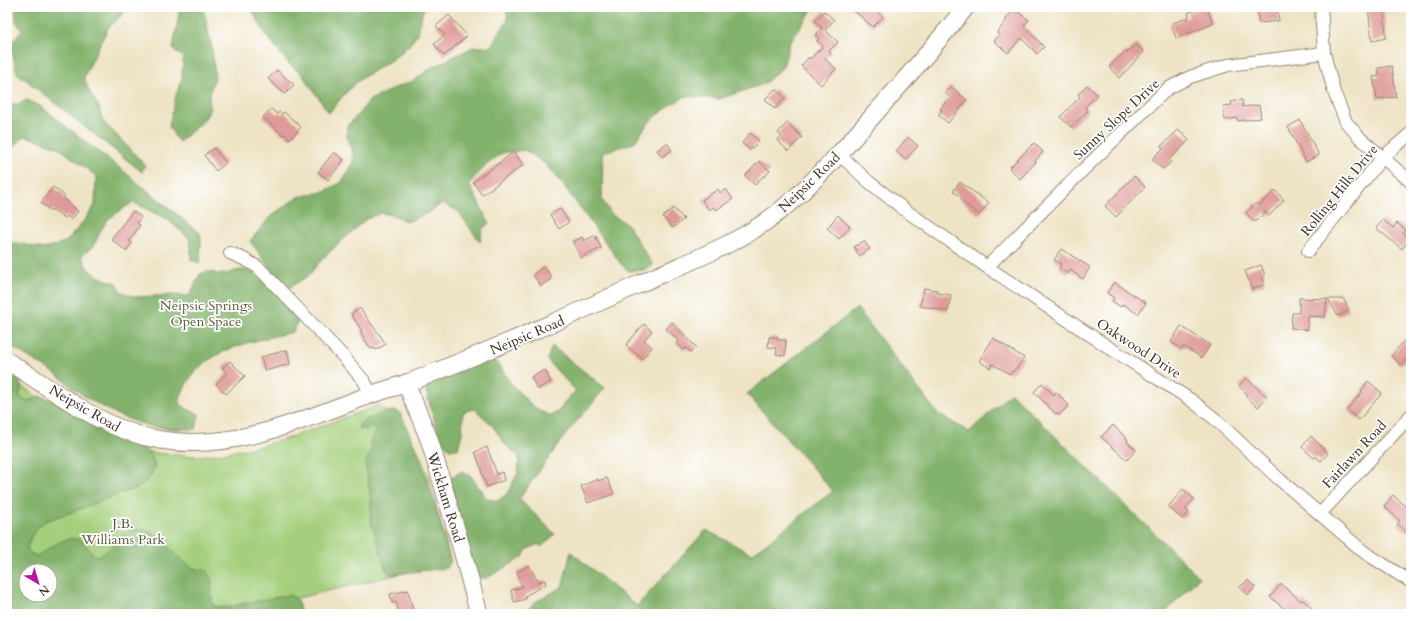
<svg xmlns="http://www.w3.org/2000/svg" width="1418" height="621" font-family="Cardo,serif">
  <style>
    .green { fill: #a4cf7c; stroke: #707c4d; fill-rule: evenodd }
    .forest { fill: #83b26c; stroke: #5f6e45; fill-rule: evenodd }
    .building { fill: #df9b9a }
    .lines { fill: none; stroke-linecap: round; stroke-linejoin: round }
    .street-casing { stroke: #948672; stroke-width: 14 }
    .secondary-casing { stroke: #948672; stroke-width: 19 }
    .street { stroke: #fff; stroke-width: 12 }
    .secondary { stroke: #fff; stroke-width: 17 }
    .labels { text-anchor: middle; stroke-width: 3.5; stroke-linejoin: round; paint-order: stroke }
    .street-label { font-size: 14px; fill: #3b2a1e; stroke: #fff }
    .park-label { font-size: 14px; fill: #5a5c3a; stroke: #fff }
  </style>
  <rect width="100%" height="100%" fill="#fff"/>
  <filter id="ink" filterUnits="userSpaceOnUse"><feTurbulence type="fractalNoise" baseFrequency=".025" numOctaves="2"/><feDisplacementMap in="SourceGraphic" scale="8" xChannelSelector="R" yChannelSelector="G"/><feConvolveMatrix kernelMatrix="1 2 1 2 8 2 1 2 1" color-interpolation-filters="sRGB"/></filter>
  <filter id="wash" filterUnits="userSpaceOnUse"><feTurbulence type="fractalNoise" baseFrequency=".012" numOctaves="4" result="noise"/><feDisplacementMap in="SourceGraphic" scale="16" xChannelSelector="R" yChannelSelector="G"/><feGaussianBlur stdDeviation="0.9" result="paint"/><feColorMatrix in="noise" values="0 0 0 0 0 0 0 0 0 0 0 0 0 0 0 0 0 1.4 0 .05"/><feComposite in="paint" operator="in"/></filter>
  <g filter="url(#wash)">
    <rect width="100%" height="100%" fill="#eee3c5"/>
    <!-- green -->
    <path class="green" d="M 7,376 L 54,408 L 125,445 L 149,452 L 173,455 L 198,456 L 224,453 L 252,448 L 289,438 L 379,405 L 401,426 L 419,452 L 430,482 L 451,562 L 289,600 L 292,614 L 7,614 ZM 26,571 L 50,571 L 50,595 L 26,595 Z"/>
    <!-- forest -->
    <g class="forest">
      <polygon points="15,7 130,7 108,28 84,77 89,91 99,107 102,120 145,165 142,172 17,73 10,43 22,31 16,21"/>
      <polygon points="180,7 203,7 212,48 215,78 211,87 209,99 211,109 203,121 179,142 175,137 169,126 176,95 182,78 183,57 173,49"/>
      <path d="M 250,7 L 425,7 C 420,16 421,27 416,36 C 403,57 377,67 358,81 C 347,90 338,102 329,113 L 301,73 L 288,63 L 267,36 Z"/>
      <polygon points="506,7 814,7 790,42 783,67 764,84 719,99 686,96 672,104 650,121 634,143 603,152 602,200 612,215 627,224 653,265 646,270 629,271 621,264 561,182 544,163 525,150 502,153 483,168 469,184 489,223 482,229 480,242 458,211 442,203 428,213 407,222 396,216 381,213 366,219 323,258 309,275 286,290 250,241 272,215 298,197 322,192 341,183 350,169 354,156 347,139 347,127 370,100 397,87 413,81 431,68 473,47 490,47 508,20"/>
      <path d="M 27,100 L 40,106 L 127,174 L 200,233 L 201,240 L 200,262 L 196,262 L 191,260 L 191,248 L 189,238 L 168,220 L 133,202 L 107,220 L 100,232 L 94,245 L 82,256 C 88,275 100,278 117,283 L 120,291 L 135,297 L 174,295 L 189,296 L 200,274 C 211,269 211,274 221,274 C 228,275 235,270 242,270 C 260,268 289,308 298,321 L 293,332 C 247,343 192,350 179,403 L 187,409 L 199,414 L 196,429 L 172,429 L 154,427 L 136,422 L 118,415 L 85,397 L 53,372 L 7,344 L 7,243 L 17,243 L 45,249 L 67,241 L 86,218 L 95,205 L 96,176 L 58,147 L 25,136 L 7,153 L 7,104 L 18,104 Z"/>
      <polygon points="857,308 937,413 969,432 1011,393 1199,577 1164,614 568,614 560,610 546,614 524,614 535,602 562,587 571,552 637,606 706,530 752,554 833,491 747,394"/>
      <polygon points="552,346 605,388 566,434 519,499 555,534 541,547 538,544 526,550 523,557 487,578 475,578 450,478 463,471 471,476 486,498 497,501 507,494 518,473 519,457 506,445 492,425 475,409 463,412 462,433 458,449 449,449 440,439 424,384 494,358 513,386 534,407 550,416 559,411 567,399 576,391 547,360"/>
      <path d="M 7,371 L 19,380 L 21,388 L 20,396 C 26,405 32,399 40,396 L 60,403 L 90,423 L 123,439 L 141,445 L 152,457 L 155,466 L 150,477 L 142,485 L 135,489 L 120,493 L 83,508 L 45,521 L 39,526 L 31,537 L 27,548 L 30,553 L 37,556 C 48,549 63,537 76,539 C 91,541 90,567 108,550 C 113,546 115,544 117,538 C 122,535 128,531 134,530 C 156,523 174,557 191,567 C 197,571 207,567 210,575 C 213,583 211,595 212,603 L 213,605 L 223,608 L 288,595 C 299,596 298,605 301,614 L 7,614 ZM 26,571 L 50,571 L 50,595 L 26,595 Z"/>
      <path d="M 391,411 L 397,411 L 401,414 L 417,452 L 435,506 L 450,562 L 448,567 L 446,568 L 394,574 L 388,573 L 386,570 L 371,521 L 371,498 L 366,469 L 366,463 L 371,451 L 370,443 L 377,428 L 374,427 L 366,429 L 359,429 C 359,426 359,425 361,423 C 367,418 383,414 391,411 Z"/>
    </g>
    <g id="blocks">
      <!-- building -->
      <g class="building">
        <polygon points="850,7 872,7 883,17 873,27"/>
        <polygon points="1204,7 1207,7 1213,24 1176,38 1171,24 1189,17 1188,13"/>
        <polygon points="1257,7 1277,7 1279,21 1259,23"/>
        <polygon points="1368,7 1384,7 1386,38 1372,41"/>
        <polygon points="1014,9 1029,20 1024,26 1044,47 1037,54 1021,38 1008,53 994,41 999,35 997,33 1007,20 1006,19"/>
        <polygon points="824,11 834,20 825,30 838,42 829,51 831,53 825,59 836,69 821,85 801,66 809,57 810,59 823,46 817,41 819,38 815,35 822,28 815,21"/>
        <polygon points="449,15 467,36 444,56 434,44 445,35 436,26"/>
        <polygon points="1136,44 1144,52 1119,78 1109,67 1126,51 1127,53"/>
        <polygon points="1392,66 1396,97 1377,99 1373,77 1379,76 1378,68"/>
        <polygon points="277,70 294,85 285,94 268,79"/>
        <polygon points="1087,85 1097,95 1085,107 1088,111 1071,127 1060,117 1080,97 1078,94"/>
        <polygon points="950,86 967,100 948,123 938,115 942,110 940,109 950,97 945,93"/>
        <polygon points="775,89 785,98 775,109 765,99"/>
        <polygon points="1242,100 1243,107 1259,105 1261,118 1238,121 1237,118 1225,120 1223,106 1232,105 1231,102"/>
        <polygon points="271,109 277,114 279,112 282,114 284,112 301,127 290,139 284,134 283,135 263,117"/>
        <polygon points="1300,120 1319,155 1306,162 1288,127"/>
        <polygon points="787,123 802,137 788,151 777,140 782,136 778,133"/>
        <polygon points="1178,130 1189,140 1169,160 1171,162 1163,169 1152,159 1163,148 1161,146"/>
        <polygon points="750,133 759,141 750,150 742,143"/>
        <polygon points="908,137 918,146 905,160 896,151"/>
        <polygon points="667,143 672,150 662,157 657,150"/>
        <polygon points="1034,143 1043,152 1035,161 1036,162 1020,179 1009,168"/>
        <polygon points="214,148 226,163 216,171 204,155"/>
        <polygon points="334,152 344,160 328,180 318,172"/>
        <polygon points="514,152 523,165 482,195 473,182"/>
        <polygon points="759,161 770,171 764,177 763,176 755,185 745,176"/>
        <polygon points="1134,176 1145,187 1116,217 1105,206"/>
        <polygon points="960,182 989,203 979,215 961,200 962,198 953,191"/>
        <polygon points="53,187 65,196 63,198 78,211 71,220 67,216 65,218 52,209 51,211 41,203"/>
        <polygon points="718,189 720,193 726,189 733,199 716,210 714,207 709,210 702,200"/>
        <polygon points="1275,190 1284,200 1269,216 1265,212 1255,222 1246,213 1256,203 1259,206"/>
        <polygon points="673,208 684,219 673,228 663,217"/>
        <polygon points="560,209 569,222 559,229 550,215"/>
        <polygon points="133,211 141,217 137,223 140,225 129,241 132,243 126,251 111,239"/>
        <polygon points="838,215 850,227 839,239 827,228"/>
        <polygon points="1383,220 1393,228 1397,223 1406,230 1403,233 1410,238 1402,249 1376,228"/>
        <polygon points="595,235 601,248 581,258 573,242 582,237 584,241"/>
        <polygon points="864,241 870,249 859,256 854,247"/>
        <polygon points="1061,249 1090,267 1083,279 1070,270 1068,274 1059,268 1061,264 1054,260"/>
        <polygon points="1261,265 1265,275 1262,277 1265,284 1252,289 1245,271"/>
        <polygon points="544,266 552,278 541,286 533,275"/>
        <polygon points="1114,282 1146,303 1138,314 1123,304 1121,307 1112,301 1114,298 1107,293"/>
        <polygon points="924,288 937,290 937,293 951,295 948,311 920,306"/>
        <polygon points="1299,298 1327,299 1325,317 1308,316 1308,330 1291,328 1292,313 1299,313"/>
        <polygon points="1343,298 1349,310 1338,316 1328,299 1340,299"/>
        <polygon points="360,308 386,344 376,350 374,348 371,349 362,335 361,332 362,331 351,314"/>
        <polygon points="672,322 696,347 691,352 686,348 684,350 676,343 679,341 666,329"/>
        <polygon points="644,324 652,331 644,340 652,347 642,359 626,345"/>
        <polygon points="1181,326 1210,345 1202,358 1183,346 1182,349 1171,342"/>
        <polygon points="769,337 778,337 777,340 786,340 785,356 776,354 777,348 768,347"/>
        <polygon points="993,338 1024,358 1017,368 1016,368 1013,372 1012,371 1010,374 992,364 990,368 979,361"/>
        <polygon points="1404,341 1411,348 1411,363 1406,359 1401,365 1391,356"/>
        <polygon points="287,350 290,364 265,371 261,357"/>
        <polygon points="230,361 245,376 226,394 216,384 227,373 222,368"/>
        <polygon points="545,370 551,382 537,389 531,377"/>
        <polygon points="1246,378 1267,397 1258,407 1245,396 1247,394 1239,386"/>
        <polygon points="1368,381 1382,393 1359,420 1347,410 1362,392 1361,391"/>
        <polygon points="1042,383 1054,395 1056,392 1069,405 1059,415 1057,413 1056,414 1034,392"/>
        <polygon points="1113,425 1128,440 1127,442 1136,450 1127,460 1101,437"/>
        <polygon points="1311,436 1328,453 1321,461 1316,457 1314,458 1302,447"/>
        <polygon points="487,447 497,474 502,472 504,480 487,487 483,477 481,471 482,471 475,452"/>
        <polygon points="607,478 614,494 588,503 581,486 598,479 598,481"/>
        <polygon points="1183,489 1194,499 1185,509 1189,512 1182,519 1168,507"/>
        <polygon points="1393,495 1411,511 1411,528 1407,532 1397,524 1400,521 1384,506"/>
        <polygon points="529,565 538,582 545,580 546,584 525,596 526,599 514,602 511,590 523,587 517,578 519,577 517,572"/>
        <polygon points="1248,580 1255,587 1248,595 1240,587"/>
        <polygon points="1281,584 1301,601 1303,600 1313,609 1309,614 1291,614 1270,597"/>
        <polygon points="408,590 414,614 399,614 396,602 392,603 390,594"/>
      </g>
    </g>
  </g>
  <g filter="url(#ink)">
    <use href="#blocks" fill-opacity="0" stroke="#948672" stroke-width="1"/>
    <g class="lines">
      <!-- street casing -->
      <g class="street-casing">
        <g id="street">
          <polyline points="1321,7 1324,53 1334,92 1346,122 1360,138 1411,182"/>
          <polyline points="839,154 869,182 905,210 987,267 1116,352 1191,400 1215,419 1279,479 1364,552 1411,582"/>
          <polyline points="1308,251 1382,158 1411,133"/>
          <polyline points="230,253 246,260 259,268 341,354 364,381 372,395"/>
          <polyline points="987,267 1083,170 1167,89 1190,77 1228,65 1324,53"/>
          <polyline points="1320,514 1411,415"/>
        </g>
      </g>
      <!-- secondary casing -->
      <g class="secondary-casing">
        <g id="secondary">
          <path d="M 7,361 C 56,391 103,431 161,440 C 231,452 303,420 367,396 C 381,391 396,387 410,382 C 487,352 562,320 637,285 C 686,262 739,245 781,210 C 814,183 843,150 871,118 C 904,81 935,45 966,7"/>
          <polyline points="406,383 429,439 461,546 479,614"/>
        </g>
      </g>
      <!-- street -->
      <use href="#street" class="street"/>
      <!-- secondary -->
      <use href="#secondary" class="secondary"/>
    </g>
  </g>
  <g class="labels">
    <!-- street labels -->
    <g class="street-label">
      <text transform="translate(1116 119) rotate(-43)" y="5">Sunny Slope Drive</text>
      <text transform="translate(809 182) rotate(-44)" y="5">Neipsic Road</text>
      <text transform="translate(1339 190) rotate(-51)" y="5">Rolling Hills Drive</text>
      <text transform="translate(527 335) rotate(-23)" y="5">Neipsic Road</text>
      <text transform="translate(1139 348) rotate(33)" y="5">Oakwood Drive</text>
      <text transform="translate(85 408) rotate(30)" y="5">Neipsic Road</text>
      <text transform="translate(1354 454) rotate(-47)" y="5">Fairlawn Road</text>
      <text transform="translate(446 497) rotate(73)" y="5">Wickham Road</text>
    </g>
    <!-- park labels -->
    <g class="park-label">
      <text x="206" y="310">Neipsic Springs<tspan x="206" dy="16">Open Space</tspan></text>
      <text x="123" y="528">J.B.<tspan x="123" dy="16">Williams Park</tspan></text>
    </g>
  </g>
  <!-- margin -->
  <rect width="1418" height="621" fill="none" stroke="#fff" stroke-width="24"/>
  <!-- north arrow -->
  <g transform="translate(38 583) rotate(142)"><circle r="19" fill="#ffffff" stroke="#b1aaa5"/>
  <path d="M0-3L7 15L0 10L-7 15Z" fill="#b5179e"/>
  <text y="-6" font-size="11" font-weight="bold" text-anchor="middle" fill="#3b2a1e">N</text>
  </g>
</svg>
